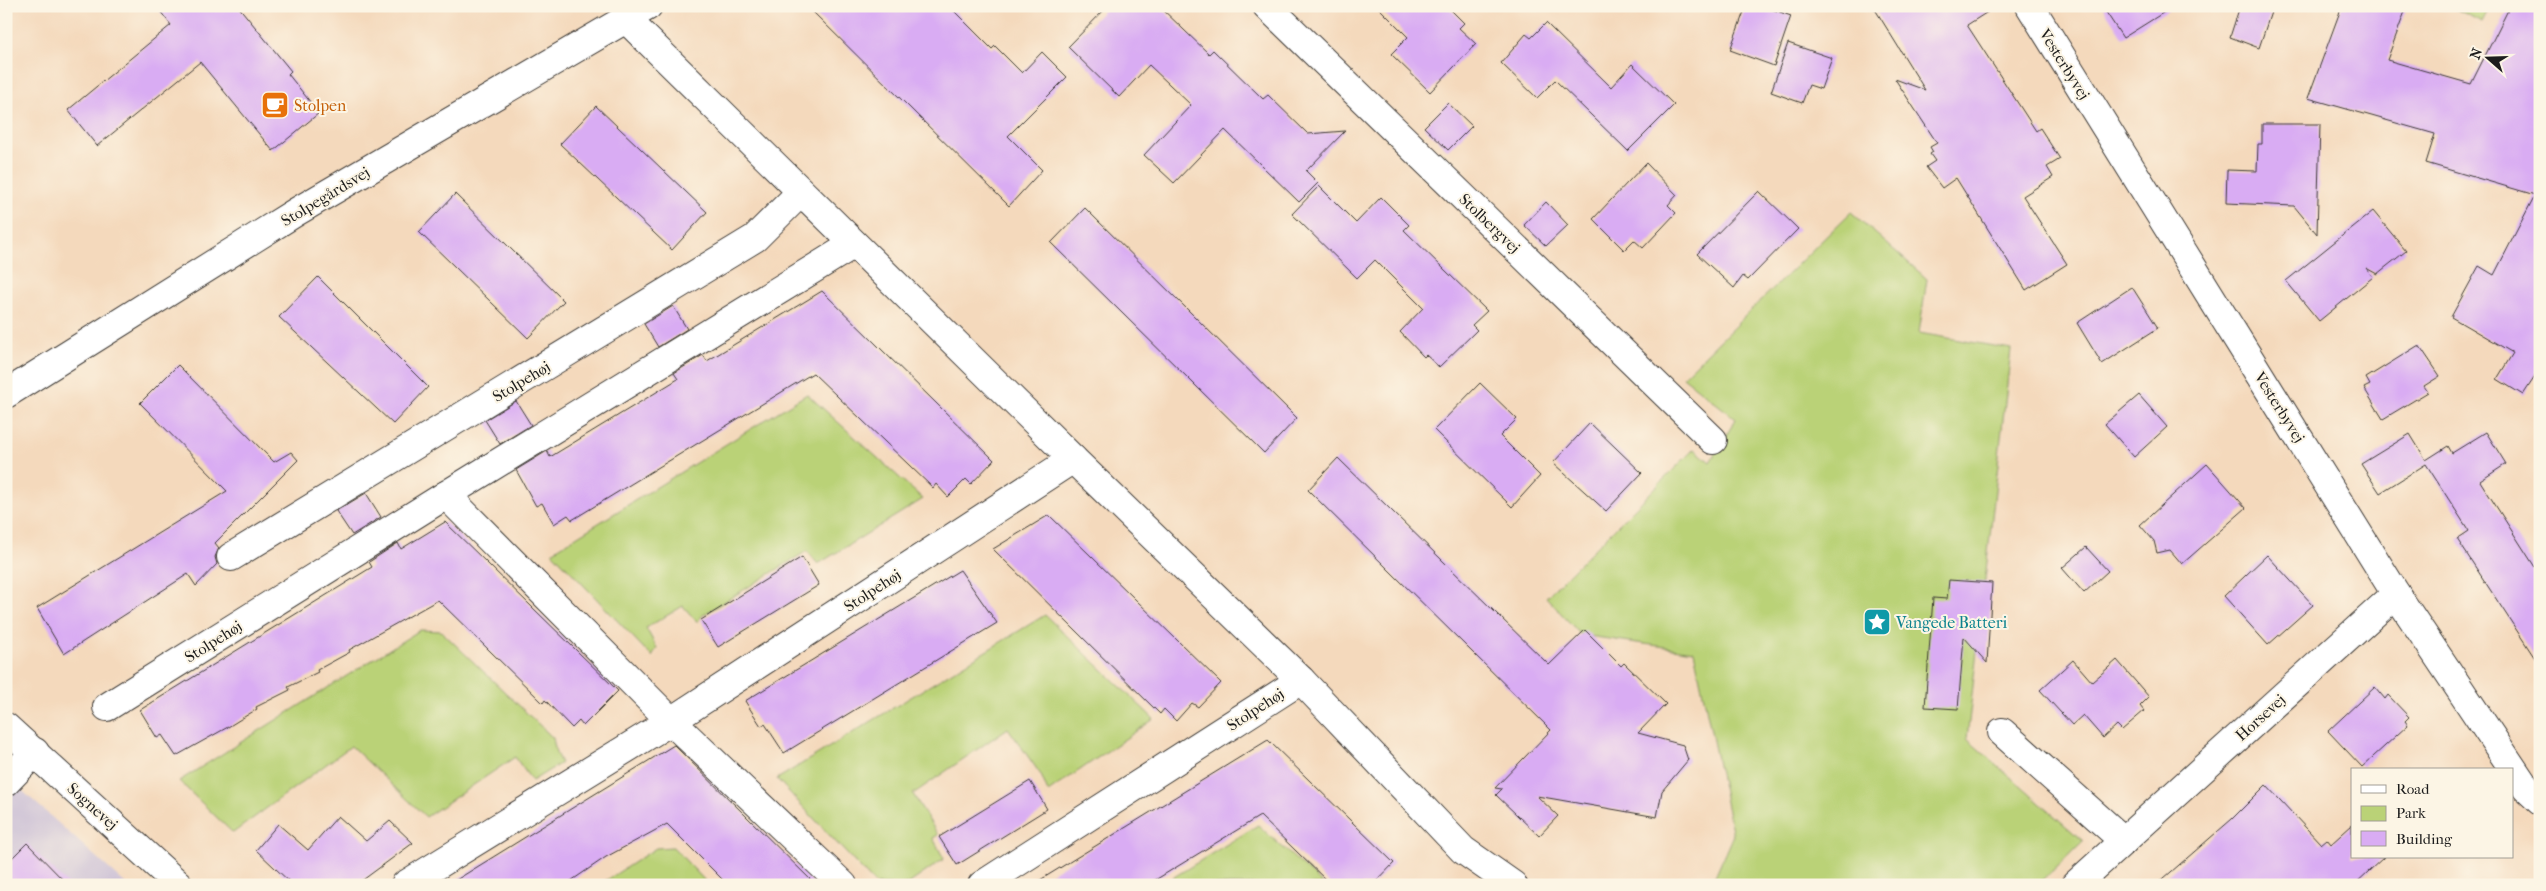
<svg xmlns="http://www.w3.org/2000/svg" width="2546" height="891" font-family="'IM FELL French Canon',serif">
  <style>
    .industrial { fill: #cbbfd5 }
    .green { fill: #bad277; stroke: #6b774a }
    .building { fill: #d9acf3 }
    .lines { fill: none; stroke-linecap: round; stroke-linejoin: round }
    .minor-casing { stroke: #3c3834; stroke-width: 30 }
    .minor { stroke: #fff; stroke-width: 28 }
    .labels { text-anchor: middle; stroke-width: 4; stroke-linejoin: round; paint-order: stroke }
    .street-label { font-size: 16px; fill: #1c1c1c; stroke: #fcf5e5 }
    .food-label { font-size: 16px; fill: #c56008; stroke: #fcf5e5; text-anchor: start }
    .culture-label { font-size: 16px; fill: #0d838f; stroke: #fcf5e5; text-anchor: start }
  </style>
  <rect width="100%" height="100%" fill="#fcf5e5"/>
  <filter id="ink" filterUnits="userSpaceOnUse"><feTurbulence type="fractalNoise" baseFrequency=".02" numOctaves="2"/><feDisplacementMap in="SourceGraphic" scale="10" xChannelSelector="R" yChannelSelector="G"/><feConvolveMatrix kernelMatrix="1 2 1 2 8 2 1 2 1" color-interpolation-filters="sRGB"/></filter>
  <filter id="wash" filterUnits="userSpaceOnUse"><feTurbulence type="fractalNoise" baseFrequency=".0096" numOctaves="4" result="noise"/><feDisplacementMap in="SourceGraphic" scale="20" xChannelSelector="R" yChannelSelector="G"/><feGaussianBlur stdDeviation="1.12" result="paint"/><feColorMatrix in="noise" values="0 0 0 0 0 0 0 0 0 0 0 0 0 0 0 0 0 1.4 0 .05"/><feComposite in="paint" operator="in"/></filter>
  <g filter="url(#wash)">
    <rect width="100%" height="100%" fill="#f4d9bc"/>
    <!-- industrial -->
    <polygon class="industrial" points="6,776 127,885 6,885"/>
    <!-- green -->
    <g class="green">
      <polygon points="2450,6 2490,6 2482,22"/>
      <polygon points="1851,212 1927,279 1919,333 2011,349 1967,739 2083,841 2038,885 1711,885 1733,835 1694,651 1581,635 1546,597 1694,449 1710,462 1736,419 1683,377"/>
      <polygon points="807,394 923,499 818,564 807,551 703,615 697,622 683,606 646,628 657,648 652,657 552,552"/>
      <polygon points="1045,615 1154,719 1048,792 1041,775 1008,728 913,794 938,835 933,838 944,859 907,885 876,885 777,779"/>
      <polygon points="420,630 441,631 553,738 556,753 561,763 532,781 515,757 426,817 351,746 233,833 179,781"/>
      <polygon points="1258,825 1324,885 1161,885"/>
      <polygon points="673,847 709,885 599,885 656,848"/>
    </g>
    <g id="blocks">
      <!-- building -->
      <g class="building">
        <polygon points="156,6 238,6 291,71 288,74 319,113 273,151 200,62 97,146 68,110 171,25"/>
        <polygon points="807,6 949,6 992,49 995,46 1022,73 1042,52 1067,77 1008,136 1042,170 1009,206"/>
        <polygon points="1108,6 1159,6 1209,54 1213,50 1263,99 1268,95 1308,134 1345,131 1306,171 1318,183 1299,202 1225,130 1174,183 1144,155 1191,105 1149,65 1119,97 1068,47"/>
        <polygon points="1377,6 1447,6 1464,23 1459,28 1476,44 1430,92 1391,54 1408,37"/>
        <polygon points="1746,6 1763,6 1791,16 1774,66 1730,50"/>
        <polygon points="1873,6 1997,6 1967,25 2036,131 2040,128 2060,159 2047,167 2053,177 2023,196 2067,264 2026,290 1956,178 1942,188 1926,167 1935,161 1930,154 1933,152 1930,147 1937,143 1895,79 1925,90"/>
        <polygon points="2102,6 2174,6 2123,38"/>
        <polygon points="2240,6 2273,6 2259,48 2230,37"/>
        <polygon points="2342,6 2407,6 2387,60 2471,84 2510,6 2540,6 2540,369 2523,395 2497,379 2513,353 2451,317 2479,266 2494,275 2535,195 2426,163 2435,134 2308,98"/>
        <polygon points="1546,23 1611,87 1632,64 1674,105 1628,151 1555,80 1537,98 1501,63 1526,34 1531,38"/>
        <polygon points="1788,43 1832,58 1821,89 1809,85 1802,103 1771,92"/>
        <polygon points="1448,103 1472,126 1448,150 1424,127"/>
        <polygon points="596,106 707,212 672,250 560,144"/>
        <polygon points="2262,124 2320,124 2317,234 2294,206 2226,203 2227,170 2257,171 2258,144 2262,144"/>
        <polygon points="1646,163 1677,195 1668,205 1676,213 1643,248 1634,240 1624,250 1593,219"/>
        <polygon points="1319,186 1356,223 1381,197 1409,225 1404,230 1487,311 1472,325 1477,330 1439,367 1426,355 1424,357 1400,332 1423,308 1375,260 1357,278 1292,214"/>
        <polygon points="1759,191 1798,229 1748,280 1743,276 1734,288 1697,254"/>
        <polygon points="455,194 564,301 528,338 419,232"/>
        <polygon points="1546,202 1568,225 1546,246 1524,225"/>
        <polygon points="1085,208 1297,418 1264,453 1051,243"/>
        <polygon points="2373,211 2406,251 2377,274 2366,268 2373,277 2319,321 2286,281"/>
        <polygon points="318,277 428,387 393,424 279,317"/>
        <polygon points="2132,287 2158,328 2102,364 2077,323"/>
        <polygon points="822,291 994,460 971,484 966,479 948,497 936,484 933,488 813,373 572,520 568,515 554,524 542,503 536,506 516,470 547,451 550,457 678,379 674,373 703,355 707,361"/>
        <polygon points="673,306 687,329 658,347 644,324"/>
        <polygon points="2419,345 2440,376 2424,386 2428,392 2383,419 2364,388 2370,385 2366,378"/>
        <polygon points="178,365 274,462 291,452 298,460 215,543 219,548 215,557 217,564 196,586 188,574 64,654 37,608 227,491 140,403"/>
        <polygon points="1480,383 1517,419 1500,436 1540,476 1512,507 1434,430"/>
        <polygon points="2139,395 2167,427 2134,457 2105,424"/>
        <polygon points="516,401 531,425 500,444 485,420"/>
        <polygon points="1590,423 1642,473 1606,511 1553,463"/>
        <polygon points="2486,432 2506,464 2480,481 2540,575 2540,666 2457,539 2469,531 2426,464 2380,493 2361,464 2410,434 2426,460 2448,446 2452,453"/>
        <polygon points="1338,458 1549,665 1585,630 1621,666 1624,663 1666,704 1638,733 1683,745 1688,760 1662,791 1657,817 1537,796 1558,816 1539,836 1496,795 1502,789 1495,788 1551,730 1308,490"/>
        <polygon points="2207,464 2246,508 2182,564 2170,550 2157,553 2154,541 2140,525"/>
        <polygon points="366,493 381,517 352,535 336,511"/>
        <polygon points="1049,515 1221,683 1198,707 1192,703 1176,721 1164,709 1160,714 993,549"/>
        <polygon points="445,522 618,691 583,726 579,721 572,728 545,700 543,703 438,600 349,650 350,652 317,670 318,672 288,687 290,690 256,707 257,709 228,727 176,756 162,735 157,738 140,710 372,567 369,562 398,543 401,549"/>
        <polygon points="2086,547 2108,571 2084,593 2062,568"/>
        <polygon points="2267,555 2313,605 2268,645 2224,596"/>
        <polygon points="802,557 819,585 718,647 701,620"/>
        <polygon points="960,570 997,623 784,753 765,724 761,726 745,701"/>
        <polygon points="1949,580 1992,583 1987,663 1964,637 1958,709 1925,707 1933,598 1947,599"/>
        <polygon points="2073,660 2092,682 2117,660 2149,697 2140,706 2144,711 2122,730 2117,725 2103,738 2083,715 2072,725 2040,690"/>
        <polygon points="2375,687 2385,699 2388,695 2409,717 2405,721 2408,725 2362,767 2328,731"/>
        <polygon points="1268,740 1394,863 1373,885 1331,885 1260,816 1147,885 1032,885"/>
        <polygon points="674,745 816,885 728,885 667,824 606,857 565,885 448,885"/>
        <polygon points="1030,781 1047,809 957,865 939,837"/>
        <polygon points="2266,785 2321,844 2327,839 2331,844 2352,825 2352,857 2384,857 2354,885 2156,885 2232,819"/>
        <polygon points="338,816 366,841 390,821 413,843 356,885 293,885 256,850 278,824 308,850"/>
        <polygon points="27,843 68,885 6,885 6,864"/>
      </g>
    </g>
  </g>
  <g filter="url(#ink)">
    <use href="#blocks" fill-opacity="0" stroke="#3c3834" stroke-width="1"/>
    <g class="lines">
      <!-- minor casing -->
      <g class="minor-casing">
        <g id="minor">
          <polyline points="1267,6 1713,440"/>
          <polyline points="2030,6 2396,594 2526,788 2540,801"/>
          <polyline points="626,19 1073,459 1301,680 1463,850 1513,885"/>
          <polyline points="6,394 296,212 648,6"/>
          <polyline points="446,495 671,721 843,885"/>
          <polyline points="231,557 755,238 801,192"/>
          <polyline points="107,707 446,495 854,244"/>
          <polyline points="6,727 179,885"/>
          <polyline points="2002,732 2124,841"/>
          <polyline points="6,782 35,752"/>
          <polyline points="405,885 671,721 1073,459"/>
          <polyline points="982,885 1301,680"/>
          <polyline points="2075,885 2396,594"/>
        </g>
      </g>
      <!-- minor -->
      <use href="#minor" class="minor"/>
    </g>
  </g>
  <!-- icons -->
  <defs>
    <g id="cafe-square" transform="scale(1.4375)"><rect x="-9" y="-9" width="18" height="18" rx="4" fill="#e8710a" stroke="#fcf5e5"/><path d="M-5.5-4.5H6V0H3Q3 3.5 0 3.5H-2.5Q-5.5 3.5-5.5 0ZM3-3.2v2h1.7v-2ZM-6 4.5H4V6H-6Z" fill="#fff"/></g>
    <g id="sight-square" transform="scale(1.4375)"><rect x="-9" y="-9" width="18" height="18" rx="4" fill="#0f9aa8" stroke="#fcf5e5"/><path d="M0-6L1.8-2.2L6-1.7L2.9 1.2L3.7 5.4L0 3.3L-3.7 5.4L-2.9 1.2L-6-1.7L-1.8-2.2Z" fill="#fff"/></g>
  </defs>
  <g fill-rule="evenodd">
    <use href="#cafe-square" x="275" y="105"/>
    <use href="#sight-square" x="1877" y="622"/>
  </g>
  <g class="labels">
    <!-- street labels -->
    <g class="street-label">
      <text transform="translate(2065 64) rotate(58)" y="6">Vesterbyvej</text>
      <text transform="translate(325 196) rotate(-31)" y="6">Stolpegårdsvej</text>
      <text transform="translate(1490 223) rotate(44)" y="6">Stolbergvej</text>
      <text transform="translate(521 381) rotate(-31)" y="6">Stolpehøj</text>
      <text transform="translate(2280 407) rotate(58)" y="6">Vesterbyvej</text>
      <text transform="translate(872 590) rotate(-33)" y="6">Stolpehøj</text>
      <text transform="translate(213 641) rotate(-32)" y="6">Stolpehøj</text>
      <text transform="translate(1255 709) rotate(-33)" y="6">Stolpehøj</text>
      <text transform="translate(2260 717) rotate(-42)" y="6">Horsevej</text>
      <text transform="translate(93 806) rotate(42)" y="6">Sognevej</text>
    </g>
    <!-- food labels -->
    <g class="food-label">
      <text x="294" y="111">Stolpen</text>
    </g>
    <!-- culture labels -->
    <g class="culture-label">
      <text x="1896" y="628">Vangede Batteri</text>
    </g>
  </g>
  <!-- margin -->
  <rect width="2546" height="891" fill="none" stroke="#fcf5e5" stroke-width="25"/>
  <!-- legend -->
  <rect x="2351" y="768" width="162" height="90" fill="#fcf5e5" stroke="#a29e95"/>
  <rect x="2361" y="785" width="25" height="8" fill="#ffffff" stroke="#a29e95"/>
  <text x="2396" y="794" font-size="15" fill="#1c1c1c">Road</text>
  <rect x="2361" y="806" width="25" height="15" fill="#bad277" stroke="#a29e95"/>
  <text x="2396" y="818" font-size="15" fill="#1c1c1c">Park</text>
  <rect x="2361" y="831" width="25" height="15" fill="#d9acf3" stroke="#a29e95"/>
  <text x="2396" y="844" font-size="15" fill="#1c1c1c">Building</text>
  <!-- north arrow -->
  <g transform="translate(2488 58) rotate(290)" stroke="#fcf5e5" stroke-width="4" paint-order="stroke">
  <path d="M0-4L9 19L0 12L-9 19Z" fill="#1c1c1c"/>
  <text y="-8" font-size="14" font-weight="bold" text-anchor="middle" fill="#1c1c1c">N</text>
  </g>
</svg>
